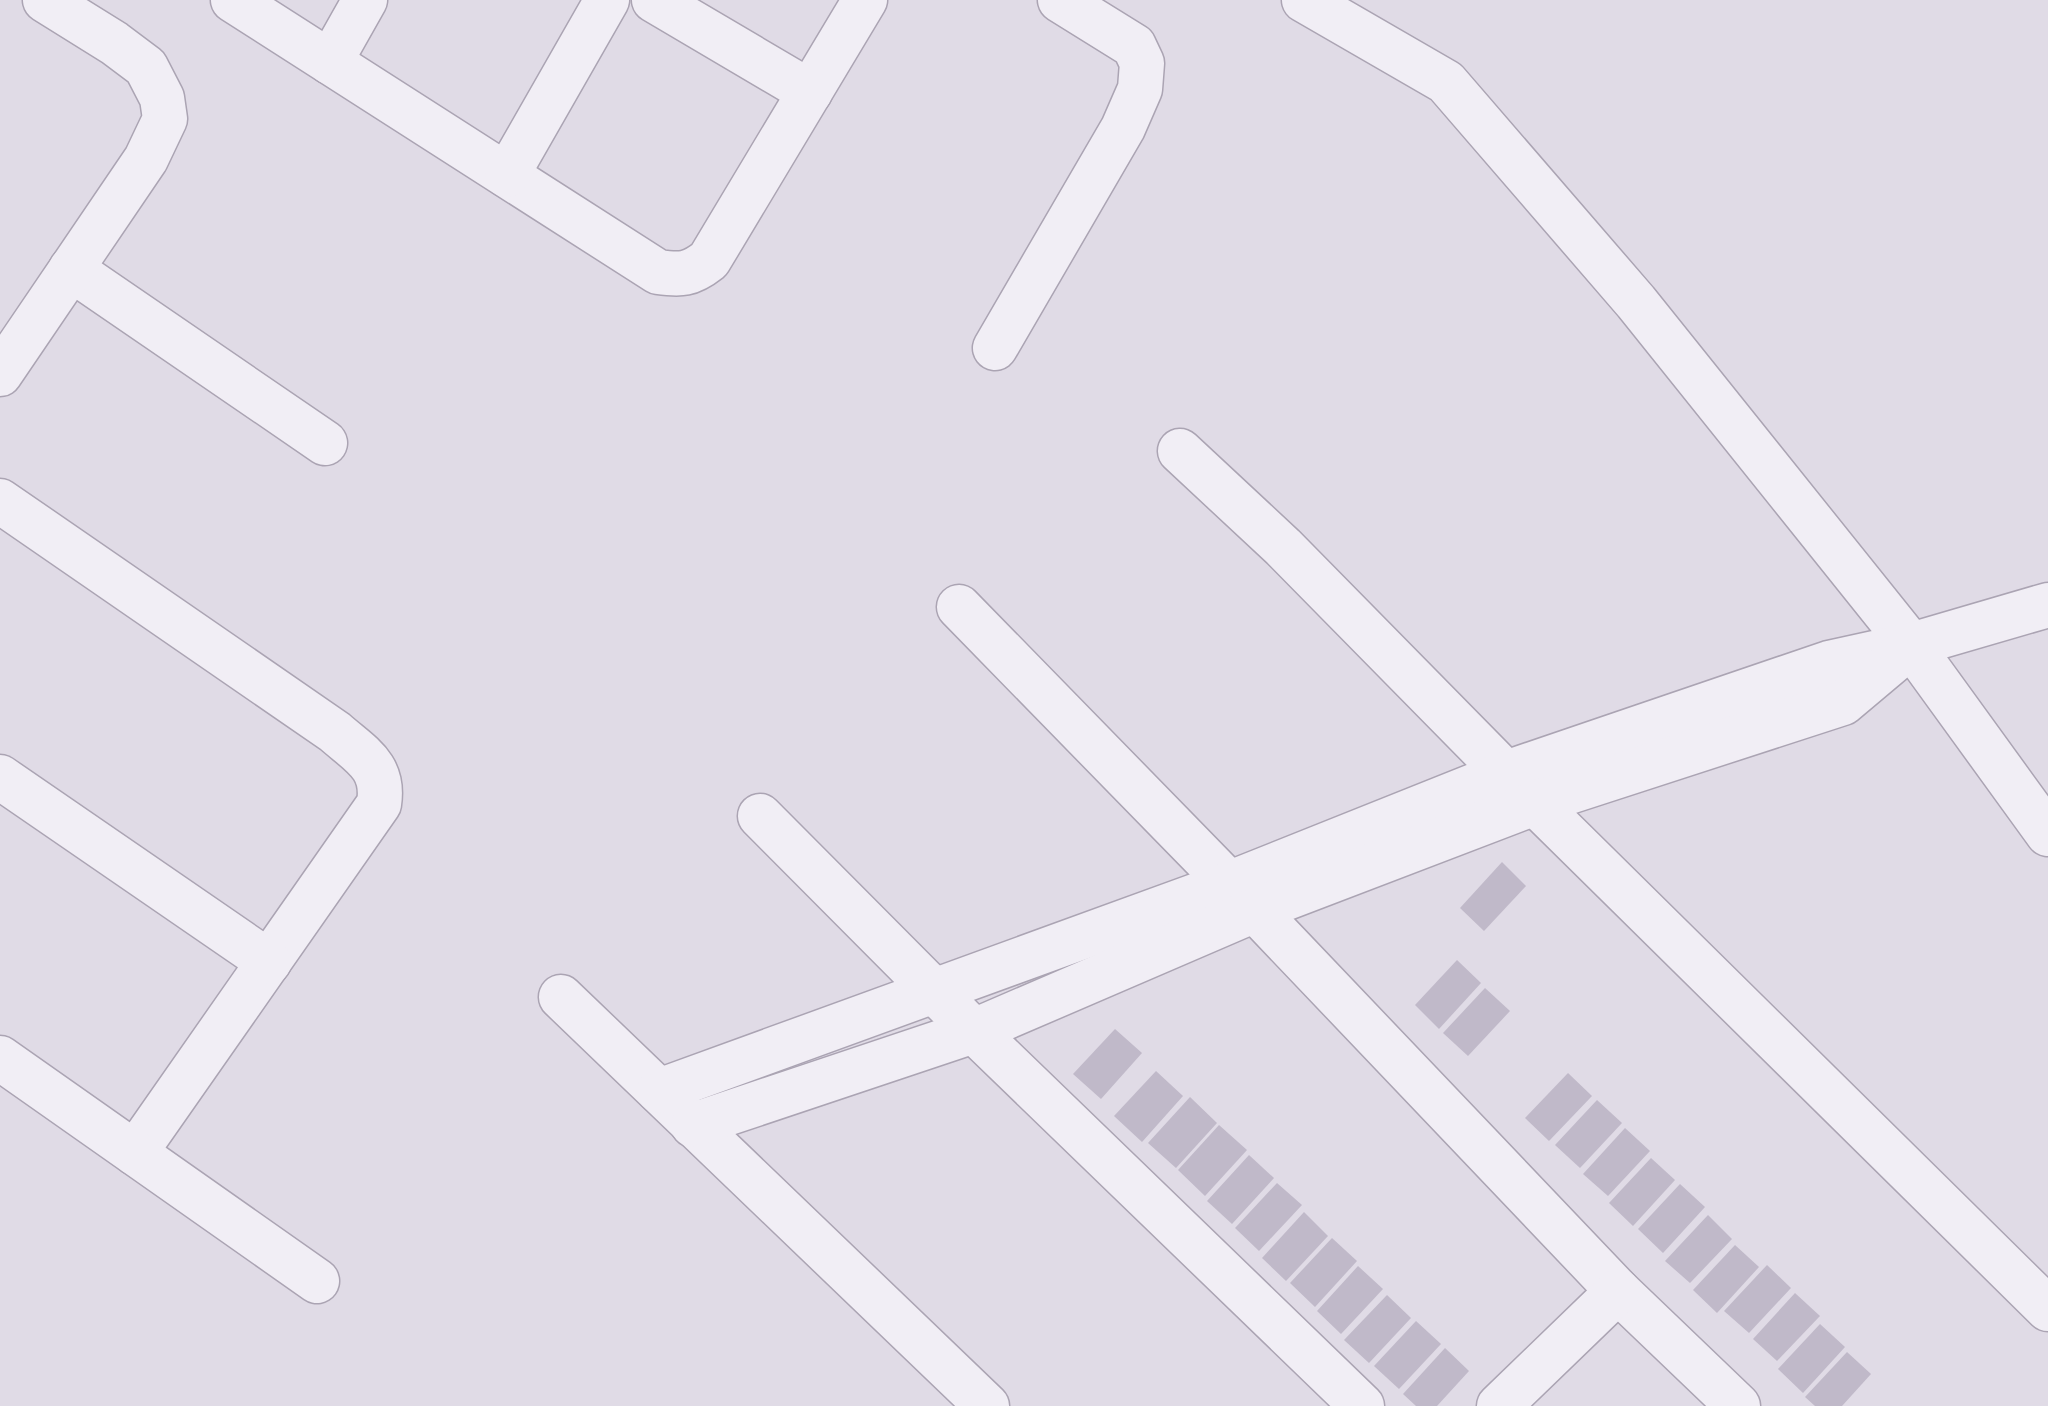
<svg xmlns="http://www.w3.org/2000/svg" width="2048" height="1406" font-family="Overpass,sans-serif">
  <style>
    .building { fill: #c0b9c9 }
    .lines { fill: none; stroke-linecap: round; stroke-linejoin: round }
    .minor-casing { stroke: #aba4b3; stroke-width: 47 }
    .minor { stroke: #f1eef5; stroke-width: 44 }
  </style>
  <rect width="100%" height="100%" fill="#e0dbe6"/>
  <!-- building -->
  <g class="building">
    <polygon points="1502,862 1526,886 1484,931 1460,908"/>
    <polygon points="1457,960 1481,983 1439,1029 1415,1005"/>
    <polygon points="1485,988 1510,1011 1468,1056 1443,1033"/>
    <polygon points="1115,1029 1142,1053 1101,1099 1073,1074"/>
    <polygon points="1156,1071 1183,1096 1142,1142 1114,1116"/>
    <polygon points="1568,1073 1592,1096 1549,1141 1525,1118"/>
    <polygon points="1190,1097 1217,1123 1176,1168 1148,1143"/>
    <polygon points="1597,1100 1622,1123 1580,1168 1555,1145"/>
    <polygon points="1219,1125 1247,1150 1205,1196 1178,1170"/>
    <polygon points="1625,1128 1650,1151 1608,1196 1583,1174"/>
    <polygon points="1249,1155 1274,1178 1232,1224 1207,1201"/>
    <polygon points="1651,1158 1675,1180 1633,1226 1609,1203"/>
    <polygon points="1277,1183 1302,1205 1259,1251 1235,1228"/>
    <polygon points="1680,1184 1705,1207 1663,1253 1638,1229"/>
    <polygon points="1304,1212 1328,1236 1286,1281 1262,1258"/>
    <polygon points="1708,1215 1732,1239 1690,1283 1665,1261"/>
    <polygon points="1332,1238 1357,1261 1315,1307 1290,1283"/>
    <polygon points="1735,1245 1759,1267 1717,1313 1693,1290"/>
    <polygon points="1767,1265 1791,1288 1749,1333 1724,1311"/>
    <polygon points="1358,1266 1383,1289 1341,1334 1317,1311"/>
    <polygon points="1795,1293 1820,1316 1777,1361 1753,1339"/>
    <polygon points="1387,1295 1411,1318 1369,1363 1344,1340"/>
    <polygon points="1416,1321 1441,1344 1399,1389 1374,1366"/>
    <polygon points="1820,1324 1845,1347 1803,1393 1778,1369"/>
    <polygon points="1445,1348 1469,1371 1437,1406 1416,1406 1403,1394"/>
    <polygon points="1847,1352 1871,1374 1842,1406 1815,1406 1805,1397"/>
  </g>
  <g class="lines">
    <!-- minor casing -->
    <g class="minor-casing">
      <g id="minor">
        <path d="M 233,0 L 658,272 C 681,275 690,275 709,260 L 865,0"/>
        <polyline points="654,0 810,92"/>
        <polyline points="1304,0 1446,82 1636,302 1911,645 2048,834"/>
        <polyline points="330,62 365,0"/>
        <polyline points="507,175 607,0"/>
        <polyline points="71,269 325,443"/>
        <polyline points="995,348 1123,128 1140,89 1142,63 1134,46 1060,0"/>
        <polyline points="0,374 146,159 165,119 162,98 146,67 114,43 45,0"/>
        <polyline points="1180,451 1283,547 1535,803 2048,1309"/>
        <path d="M 0,501 L 335,732 C 361,755 385,766 379,804 L 135,1153"/>
        <polyline points="959,607 1255,910 1618,1291 1738,1406"/>
        <polyline points="0,777 269,962"/>
        <polyline points="760,816 974,1031 1362,1406"/>
        <polyline points="561,997 987,1406"/>
        <polyline points="0,1058 317,1281"/>
        <polyline points="659,1091 1228,884 1506,773 1829,663 1911,645 2048,605"/>
        <polyline points="693,1125 974,1031 1255,910 1535,803 1843,703 1906,650"/>
        <polyline points="1499,1406 1618,1291"/>
      </g>
    </g>
    <!-- minor -->
    <use href="#minor" class="minor"/>
  </g>
</svg>
